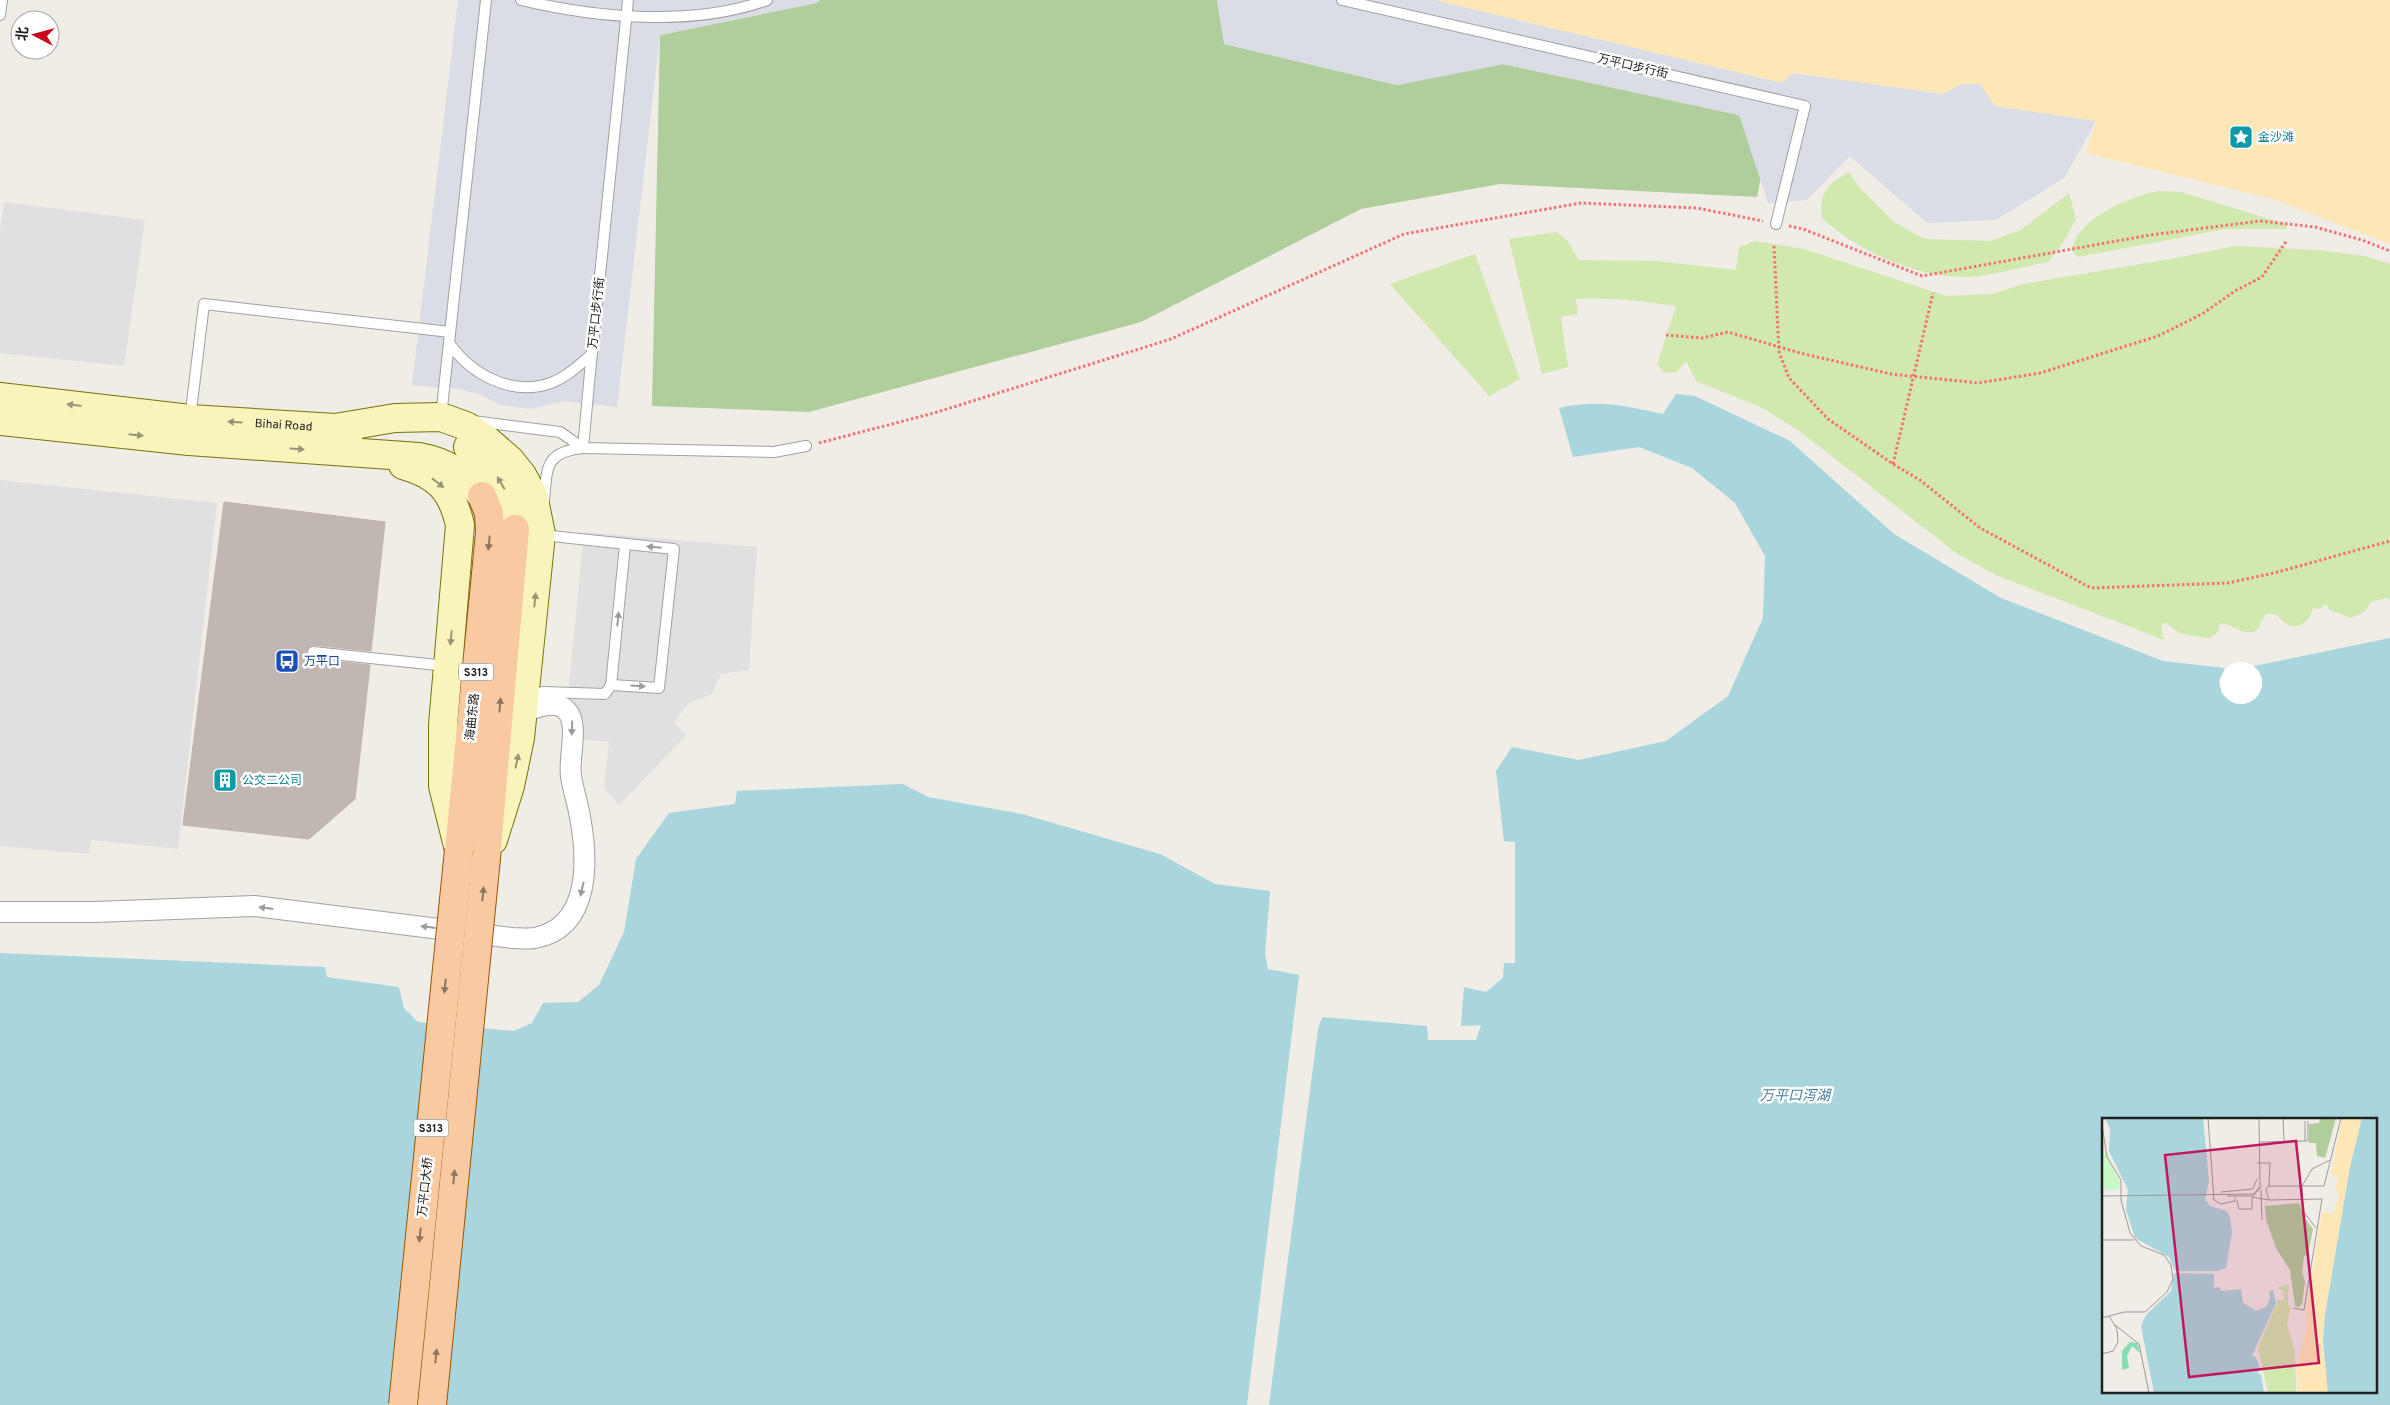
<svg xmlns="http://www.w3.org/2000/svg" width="2390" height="1405" font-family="Overpass,'Noto Sans SC',sans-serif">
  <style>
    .grass { fill: #d1e8ae }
    .forest { fill: #b0ce9c }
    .sand { fill: #fde7b7 }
    .parking { fill: #e0e0e0 }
    .plaza { fill: #dadce6 }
    .water { fill: #a8d6dc; fill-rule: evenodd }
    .pier { fill: #fff }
    .building { fill: #c0b7b3; stroke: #c1b1a9 }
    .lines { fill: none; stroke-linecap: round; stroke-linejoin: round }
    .lane-casing { stroke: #a1a1a1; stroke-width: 12 }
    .street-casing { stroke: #a1a1a1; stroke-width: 22 }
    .secondary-casing { stroke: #757408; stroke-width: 30 }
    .primary-casing { stroke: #965605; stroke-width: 30 }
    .path { stroke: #f67173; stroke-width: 3; stroke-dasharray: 2.5 2.5; stroke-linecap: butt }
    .lane { stroke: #fff; stroke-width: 10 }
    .street { stroke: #fff; stroke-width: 20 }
    .secondary { stroke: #f8f4bc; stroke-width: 28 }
    .primary { stroke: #f9caa2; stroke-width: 28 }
    .primary-bridge-casing { stroke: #965605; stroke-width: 30; stroke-linecap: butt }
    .primary-bridge { stroke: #f9caa2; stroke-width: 28 }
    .oneway { fill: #979576 }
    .oneway2 { fill: #8c7561 }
    .oneway3 { fill: #9b9b9b }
    .labels { text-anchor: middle; stroke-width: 5; stroke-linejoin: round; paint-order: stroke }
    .shield { fill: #fff; stroke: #636363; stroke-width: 1 }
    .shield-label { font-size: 11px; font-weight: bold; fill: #202020 }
    .street-label { font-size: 12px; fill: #202020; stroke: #fff }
    .culture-label { font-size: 12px; fill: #0d838f; stroke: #fff; text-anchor: start }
    .transit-label { font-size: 12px; fill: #164399; stroke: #fff; text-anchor: start }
    .water-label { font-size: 14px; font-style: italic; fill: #487c9d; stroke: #fff }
    .inset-road { fill: none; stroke: #9d9a97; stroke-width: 1 }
    .view { fill: #c2185b; fill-opacity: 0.15; stroke: #c2185b; stroke-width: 2.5 }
    .inset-edge { fill: none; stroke: #202020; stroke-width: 2.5 }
  </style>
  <rect width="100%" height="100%" fill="#f0ece6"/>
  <!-- grass -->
  <g class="grass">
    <path d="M 1849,172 L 1860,188 L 1894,222 L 1924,239 L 1991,241 L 2021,230 L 2069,193 L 2076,219 L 2061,246 L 2048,262 C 2024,266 1989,277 1965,277 C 1915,277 1858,251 1822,218 C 1819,193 1827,184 1849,172 Z"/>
    <path d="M 2159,191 L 2181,192 L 2286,224 L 2286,229 L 2226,229 L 2078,257 L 2071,250 C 2074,244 2076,237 2080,232 C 2098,211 2132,196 2159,191 Z"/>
    <path d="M 1557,232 L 1568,242 L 1579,260 L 1656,261 L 1736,270 L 1739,247 L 1755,241 L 1804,249 L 1946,296 L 1992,294 L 2023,284 L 2176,258 L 2235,246 L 2319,250 L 2364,256 L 2390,264 L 2390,600 L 2386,598 L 2371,602 L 2364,612 L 2351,618 L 2330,610 L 2326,604 L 2320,609 L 2313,608 C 2307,629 2288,633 2277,614 L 2266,614 L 2256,631 C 2241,636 2234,624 2220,623 L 2218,632 L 2210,639 L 2179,633 L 2165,622 L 2161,626 L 2164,640 L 1996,575 L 1956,553 L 1802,433 L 1763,408 L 1696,381 L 1686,361 L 1677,372 L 1665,373 L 1657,365 L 1676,306 C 1642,301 1610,297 1576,299 L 1578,314 L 1561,317 L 1568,367 L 1542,374 L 1509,239 Z"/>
    <polygon points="1475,254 1520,379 1489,396 1390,284"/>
  </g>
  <!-- forest -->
  <polygon class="forest" points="820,0 1217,0 1225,44 1397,85 1503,64 1739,115 1765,156 1757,197 1500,184 1361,209 1141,322 809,412 652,406 660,35 816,3"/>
  <!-- sand -->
  <polygon class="sand" points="1434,0 2390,0 2390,244 2273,199 2086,153 2096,121 1995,106 1961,84 1943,94 1793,73 1782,83"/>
  <!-- parking -->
  <g class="parking">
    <polygon points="4,202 145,220 124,366 0,353 0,231"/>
    <polygon points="0,480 217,503 178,849 91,840 89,854 0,846"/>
    <polygon points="584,532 757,547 749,670 721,674 712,694 689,703 674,722 686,735 619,805 604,788 609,742 564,738"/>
  </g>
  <!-- plaza -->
  <g class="plaza">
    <polygon points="458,0 820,0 816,3 660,35 617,407 564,401 530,409 501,405 478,394 459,389 412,385"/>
    <polygon points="1217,0 1434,0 1782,83 1793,73 1943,94 1961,84 1980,84 1995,106 2096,121 2064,178 1996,220 1927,223 1850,156 1807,200 1768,203 1739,115 1504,64 1397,85 1224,44"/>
  </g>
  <!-- water -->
  <g class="water">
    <path d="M 1676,394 L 1695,396 L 1790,441 L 1894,534 L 2001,598 L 2163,661 L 2225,668 L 2219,681 L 2222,694 L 2255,699 C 2264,688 2265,676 2254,666 L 2390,638 L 2390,1405 L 1269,1405 L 1318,1029 L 1322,1017 L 1427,1026 L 1428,1040 L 1476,1040 L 1481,1025 L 1461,1026 L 1464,987 L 1486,992 L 1503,978 L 1504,963 L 1515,963 L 1515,842 L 1504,841 L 1496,771 L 1512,747 L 1579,760 L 1666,741 L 1728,696 L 1763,618 L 1765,556 L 1735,503 L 1692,468 L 1639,447 L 1573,457 L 1559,408 C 1598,399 1625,406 1663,414 ZM 2104,1119 L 2376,1119 L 2376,1391 L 2104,1391 Z"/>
    <polygon points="903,784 928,797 1022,814 1160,854 1215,884 1270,891 1265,954 1268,969 1299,975 1247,1405 0,1405 0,953 325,967 327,977 399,987 404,1008 418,1022 514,1031 532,1023 543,1003 578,1002 599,985 624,932 636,859 669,813 735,804 737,791"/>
  </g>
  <!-- pier -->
  <circle class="pier" cx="2241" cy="683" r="21"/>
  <!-- building -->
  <polygon class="building" points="224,502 385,522 371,651 314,645 310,646 306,651 307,655 312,659 370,665 355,799 309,839 183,825"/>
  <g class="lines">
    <!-- lane casing -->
    <g class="lane-casing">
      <g id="lane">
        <path d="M 486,0 L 449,343 C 471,374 511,397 551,383 C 567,377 579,365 592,354 L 628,0"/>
        <path d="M 521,0 C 596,18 693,27 767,0"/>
        <polyline points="1342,0 1805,106 1776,224"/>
        <polyline points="0,15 2,0"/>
        <polyline points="441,417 449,343"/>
        <polyline points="190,419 204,304 450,332"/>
        <polyline points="473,421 560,432 583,448 774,452 806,446"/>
        <path d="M 544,501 C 547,467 545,452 583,448 L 592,351"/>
        <polyline points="313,652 447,666"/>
        <polyline points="611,685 625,545"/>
        <polyline points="526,695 544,692 605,694 611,685 659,688 674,549 542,535"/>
      </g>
    </g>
    <!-- street casing -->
    <g class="street-casing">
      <path id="street" d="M 0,912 L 95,912 L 254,906 L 512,938 C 519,938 528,939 535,938 C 591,927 588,860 580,817 C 578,804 573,790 571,776 C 568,758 580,723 566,710 C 556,699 535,708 523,712"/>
    </g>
    <!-- secondary casing -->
    <g class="secondary-casing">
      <g id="secondary">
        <path id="s1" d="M 0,397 L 190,419 L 352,429"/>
        <path d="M 0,421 L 189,441 L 419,457 C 447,462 465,474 482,496"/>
        <polyline points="335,428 395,418 441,417 466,426 487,440 510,460 522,475 533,495 541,534 520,738 510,786 493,840"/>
        <path d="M 468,447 C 488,459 507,486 514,509 C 515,515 515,523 515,529"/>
        <path d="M 403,465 C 438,475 452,490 460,525 L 443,725 L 443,786 L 458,846"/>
      </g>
    </g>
    <!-- primary casing -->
    <g class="primary-casing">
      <g id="primary">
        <polyline points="459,850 490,533 489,513 482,496"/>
        <polyline points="486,858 515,529"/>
      </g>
    </g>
    <!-- path -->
    <g class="path">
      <polyline points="1789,226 1803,229 1922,276 2150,235 2260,221 2315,227 2362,240 2390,251"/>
      <polyline points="1774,246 1779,352 1789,378 1828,419 1893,464 1920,480 1980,528 2091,588 2228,583 2274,573 2390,541"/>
      <polyline points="1666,335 1702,338 1728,332 1800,353 1891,374 1978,383 2040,373 2158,336 2202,314 2235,291 2262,277 2287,240"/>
      <polyline points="819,443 934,413 1171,339 1404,234 1581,203 1697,208 1763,221"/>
      <polyline points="1893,464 1933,293"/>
    </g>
    <!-- lane -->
    <use href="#lane" class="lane"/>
    <!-- street -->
    <use href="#street" class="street"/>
    <!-- secondary -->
    <use href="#secondary" class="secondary"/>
    <!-- primary -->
    <use href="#primary" class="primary"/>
    <!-- primary-bridge casing -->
    <g class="primary-bridge-casing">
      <g id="primary-bridge">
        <polyline points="403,1405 459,850"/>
        <polyline points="432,1405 486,858"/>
      </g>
    </g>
    <!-- primary-bridge -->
    <use href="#primary-bridge" class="primary-bridge"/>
  </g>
  <!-- one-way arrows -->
  <defs><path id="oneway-solid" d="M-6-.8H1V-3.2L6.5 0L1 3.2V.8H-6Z" transform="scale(1.25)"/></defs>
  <g class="oneway">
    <use href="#oneway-solid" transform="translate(74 405) rotate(-173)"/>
    <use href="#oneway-solid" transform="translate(235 422) rotate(-176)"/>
    <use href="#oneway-solid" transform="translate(136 435) rotate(6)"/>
    <use href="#oneway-solid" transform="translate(297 449) rotate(4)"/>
    <use href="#oneway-solid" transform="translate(438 483) rotate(38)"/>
    <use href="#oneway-solid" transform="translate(501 483) rotate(-120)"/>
    <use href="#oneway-solid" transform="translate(535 600) rotate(-84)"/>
    <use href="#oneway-solid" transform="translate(451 638) rotate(95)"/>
    <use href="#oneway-solid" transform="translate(517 761) rotate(-78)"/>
  </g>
  <g class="oneway2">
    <use href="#oneway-solid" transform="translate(489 543) rotate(96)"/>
    <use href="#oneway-solid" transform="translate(500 705) rotate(-85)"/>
    <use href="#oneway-solid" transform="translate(483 894) rotate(-84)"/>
    <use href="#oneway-solid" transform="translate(445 986) rotate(96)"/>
    <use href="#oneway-solid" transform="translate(454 1177) rotate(-84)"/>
    <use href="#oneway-solid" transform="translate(420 1235) rotate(96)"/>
    <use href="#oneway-solid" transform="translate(436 1356) rotate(-84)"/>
  </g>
  <g class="oneway3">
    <use href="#oneway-solid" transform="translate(654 547) rotate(-175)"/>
    <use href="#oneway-solid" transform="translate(618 619) rotate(-84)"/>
    <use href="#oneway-solid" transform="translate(638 686) rotate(3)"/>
    <use href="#oneway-solid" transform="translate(572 728) rotate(92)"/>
    <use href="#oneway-solid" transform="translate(582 889) rotate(103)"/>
    <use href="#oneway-solid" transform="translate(266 908) rotate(-173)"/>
    <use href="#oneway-solid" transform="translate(428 927) rotate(-173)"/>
  </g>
  <!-- icons -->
  <defs>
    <g id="sight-square" transform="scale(1.25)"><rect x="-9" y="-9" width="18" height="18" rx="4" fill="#0f9aa8" stroke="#fff"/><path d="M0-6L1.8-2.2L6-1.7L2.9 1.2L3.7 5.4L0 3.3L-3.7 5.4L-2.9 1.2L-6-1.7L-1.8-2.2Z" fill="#fff"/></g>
    <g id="bus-square" transform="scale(1.25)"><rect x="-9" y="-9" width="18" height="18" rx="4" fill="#1a4fb4" stroke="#fff"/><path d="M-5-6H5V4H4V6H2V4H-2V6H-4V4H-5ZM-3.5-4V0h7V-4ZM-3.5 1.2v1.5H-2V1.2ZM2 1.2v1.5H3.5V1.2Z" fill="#fff"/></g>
    <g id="building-square" transform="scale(1.25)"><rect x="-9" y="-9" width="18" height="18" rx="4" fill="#0f9aa8" stroke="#fff"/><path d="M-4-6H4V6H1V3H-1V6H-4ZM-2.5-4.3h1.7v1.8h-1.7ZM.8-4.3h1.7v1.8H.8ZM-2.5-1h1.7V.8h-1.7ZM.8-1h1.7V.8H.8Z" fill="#fff"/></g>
  </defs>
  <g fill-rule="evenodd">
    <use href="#sight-square" x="2241" y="137"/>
    <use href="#bus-square" x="287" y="661"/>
    <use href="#building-square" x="225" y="780"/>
  </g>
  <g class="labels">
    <!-- shield labels -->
    <g class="shield">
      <rect x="458.5" y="663.5" width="35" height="17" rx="4"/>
      <rect x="413.5" y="1119.5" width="35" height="17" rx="4"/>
    </g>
    <g class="shield-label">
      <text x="476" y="676">S313</text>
      <text x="431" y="1132">S313</text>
    </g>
    <!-- street labels -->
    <g class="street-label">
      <text transform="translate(1633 66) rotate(13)" y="4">万平口步行街</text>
      <text transform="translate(596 313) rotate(-84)" y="4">万平口步行街</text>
      <text dy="4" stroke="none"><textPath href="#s1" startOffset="285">Bihai Road</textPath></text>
      <text transform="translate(472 717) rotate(-84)" y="4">海曲东路</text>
      <text transform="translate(425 1187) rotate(-84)" y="4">万平口大桥</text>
    </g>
    <!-- culture labels -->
    <g class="culture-label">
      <text x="2258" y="141">金沙滩</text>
      <text x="242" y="784">公交二公司</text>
    </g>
    <!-- transit labels -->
    <g class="transit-label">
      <text x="304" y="665">万平口</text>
    </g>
    <!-- water labels -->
    <g class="water-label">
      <text x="1795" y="1100">万平口泻湖</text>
    </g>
  </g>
  <!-- overview -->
  <g transform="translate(2102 1118)">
    <rect width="275" height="275" fill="#f0ece6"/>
    <path d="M 187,166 L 186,187 L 189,189 L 185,207 L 193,233 L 194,275 L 166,275 L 156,230 L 176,182 L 182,182 L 182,173 L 174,170 Z" fill="#d1e8ae"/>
    <path d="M 218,0 L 234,0 L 223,40 L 215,38 L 214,25 L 207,25 L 207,6 L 217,5 ZM 197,85 L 202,99 L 211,111 L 206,136 L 202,138 L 200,154 L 203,164 L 200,186 L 197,189 L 193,188 L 188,152 L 175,132 L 164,102 L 163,88 Z" fill="#b0ce9c"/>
    <path d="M 260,0 L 248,49 L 223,197 L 221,223 L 226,275 L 196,275 L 194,250 L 205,208 L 204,190 L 220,94 L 231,96 L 237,77 L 233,70 L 236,59 L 229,57 L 240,1 Z" fill="#fde7b7"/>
    <path d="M 0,8 L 2,32 L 17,62 L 18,70 L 15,72 L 0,72 Z" fill="#c7f8c5"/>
    <path d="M 28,224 L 35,225 L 38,235 L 30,228 L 25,238 L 27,250 L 20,252 L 20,233 Z" fill="#87dcb2"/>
    <path d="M 3,0 L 101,0 L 107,63 L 103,81 L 108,88 L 125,93 L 128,99 L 130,115 L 124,150 L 116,153 L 73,153 L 67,139 L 33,120 L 24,92 L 26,72 L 7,33 L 8,11 ZM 260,0 L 275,0 L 275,275 L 226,275 L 221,223 L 223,197 L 248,49 ZM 72,155 L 112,156 L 112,170 L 117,169 L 120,173 L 139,171 L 141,185 L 154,193 L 164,189 L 168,180 L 167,174 L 171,172 L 174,185 L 150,238 L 154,239 L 158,252 L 155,255 L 159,257 L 162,275 L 52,275 L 39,208 L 44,197 L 69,173 Z" fill="#a8d6dc"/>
    <path class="inset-road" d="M 106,0 L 112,82 L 119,86 L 133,83 L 133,79M 181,0 L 182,23M 203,3 L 203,23M 0,7 L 5,39 L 19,62 L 19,82 L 28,115 L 39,128 L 62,137 L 69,147 L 71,161 L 65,174 L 43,194 L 22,194 L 0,200M 157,24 L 206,23 L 206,3M 155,45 L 168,45 L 167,68M 159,72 L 160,102M 119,74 L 151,71 L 155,61M 0,78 L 152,76 L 158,68 L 157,0M 125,78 L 151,78 L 160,68M 135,82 L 137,91 L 150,91 L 150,79 L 166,82M 214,110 L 201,93 L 200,68 L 210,51 L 228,42M 0,122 L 32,122M 191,190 L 202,192 L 220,81 L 167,82 L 164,72 L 166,68 L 222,68 L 239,0M 13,207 L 37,226 L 47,275M 0,236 L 11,233 L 16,224 L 15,211 L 7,198"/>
    <path class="view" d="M 194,23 L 217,245 L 87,259 L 63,37 Z"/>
    <rect width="275" height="275" class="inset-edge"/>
  </g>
  <!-- north arrow -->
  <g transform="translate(35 35) rotate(276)"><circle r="24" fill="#ffffff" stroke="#a6a6a6"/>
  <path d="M0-4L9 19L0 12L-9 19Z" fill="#c9061c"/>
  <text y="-8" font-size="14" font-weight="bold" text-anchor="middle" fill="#202020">北</text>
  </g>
</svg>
